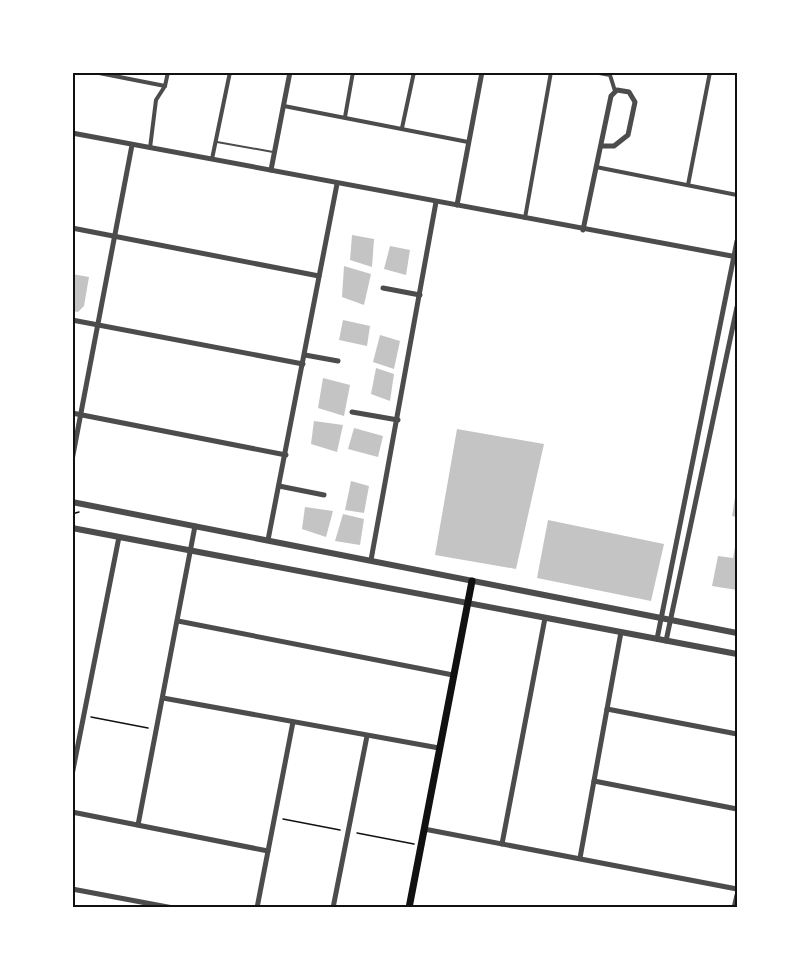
<svg xmlns="http://www.w3.org/2000/svg" width="809" height="980" font-family="'DM Sans',sans-serif">
  <style>
    .building { fill: #c4c4c4 }
    .lines { fill: none; stroke-linecap: round; stroke-linejoin: round }
    .path { stroke: #111; stroke-width: 1.5 }
    .service { stroke: #4c4c4c; stroke-width: 2 }
    .pedestrian { stroke: #4c4c4c; stroke-width: 4 }
    .minor { stroke: #4c4c4c; stroke-width: 5 }
    .tertiary { stroke: #4c4c4c; stroke-width: 6 }
    .secondary { stroke: #111; stroke-width: 7 }
    .neatline { fill: none; stroke: #111; stroke-width: 2 }
  </style>
  <rect width="100%" height="100%" fill="#fff"/>
  <!-- building -->
  <g class="building">
    <polygon points="352,235 374,239 372,267 350,260"/>
    <polygon points="390,246 410,250 406,275 384,269"/>
    <polygon points="344,266 371,274 364,305 342,297"/>
    <polygon points="72,274 89,277 84,306 78,312 72,311"/>
    <polygon points="343,320 370,326 367,346 339,340"/>
    <polygon points="380,335 400,341 394,369 373,362"/>
    <polygon points="376,368 394,374 390,401 371,394"/>
    <polygon points="323,378 350,385 344,416 318,408"/>
    <polygon points="314,421 343,425 337,452 311,444"/>
    <polygon points="354,428 383,436 378,457 348,449"/>
    <polygon points="457,429 544,444 516,569 435,555"/>
    <polygon points="351,481 369,486 364,513 345,510"/>
    <polygon points="736,491 737,491 737,517 732,516"/>
    <polygon points="305,507 333,511 326,537 302,529"/>
    <polygon points="343,514 364,519 360,545 335,541"/>
    <polygon points="548,520 664,544 651,601 537,578"/>
    <polygon points="736,541 737,590 712,586 718,556 733,558"/>
  </g>
  <g class="lines">
    <!-- path -->
    <g class="path">
      <polyline points="72,514 79,512"/>
      <polyline points="91,717 148,728"/>
      <polyline points="283,819 340,830"/>
      <polyline points="357,833 414,844"/>
    </g>
    <!-- service -->
    <polyline class="service" points="217,142 273,152"/>
    <!-- pedestrian -->
    <g class="pedestrian">
      <polyline points="94,72 165,86"/>
      <polyline points="594,72 610,75 615,91"/>
      <polyline points="284,106 468,142"/>
      <polyline points="345,117 353,72"/>
      <polyline points="402,128 414,72"/>
      <polyline points="150,148 156,100 165,86 168,72"/>
      <polyline points="212,159 230,72"/>
      <polyline points="596,167 737,195"/>
      <polyline points="688,185 710,72"/>
      <polyline points="525,218 551,72"/>
    </g>
    <!-- minor -->
    <g class="minor">
      <polyline points="72,133 737,257"/>
      <polyline points="271,170 290,72"/>
      <polyline points="457,205 482,72"/>
      <polyline points="72,228 319,276"/>
      <polyline points="583,230 611,96 617,90 629,92 635,102 628,135 614,146 601,146"/>
      <polyline points="383,288 420,295"/>
      <polyline points="72,320 303,364"/>
      <polyline points="305,355 338,361"/>
      <polyline points="352,412 398,420"/>
      <polyline points="72,413 286,455"/>
      <polyline points="72,460 132,145"/>
      <polyline points="279,486 324,495"/>
      <polyline points="268,540 337,184"/>
      <polyline points="371,560 436,202"/>
      <polyline points="178,621 453,675"/>
      <polyline points="657,639 737,241"/>
      <polyline points="666,641 737,307"/>
      <polyline points="163,698 439,748"/>
      <polyline points="607,709 737,734"/>
      <polyline points="72,775 119,537"/>
      <polyline points="594,781 737,809"/>
      <polyline points="72,812 268,851"/>
      <polyline points="138,825 195,526"/>
      <polyline points="424,829 737,889"/>
      <polyline points="502,844 545,618"/>
      <polyline points="580,858 621,632"/>
      <polyline points="72,889 173,908"/>
      <polyline points="257,908 293,722"/>
      <polyline points="333,908 367,736"/>
      <polyline points="734,908 737,895"/>
    </g>
    <!-- tertiary -->
    <g class="tertiary">
      <polyline points="72,502 737,633"/>
      <polyline points="72,528 737,654"/>
    </g>
    <!-- secondary -->
    <polyline class="secondary" points="409,908 472,581"/>
  </g>
  <!-- border -->
  <rect width="809" height="980" fill="none" stroke="#ffffff" stroke-width="147"/>
  <rect x="74" y="74" width="662" height="832" class="neatline"/>
</svg>
